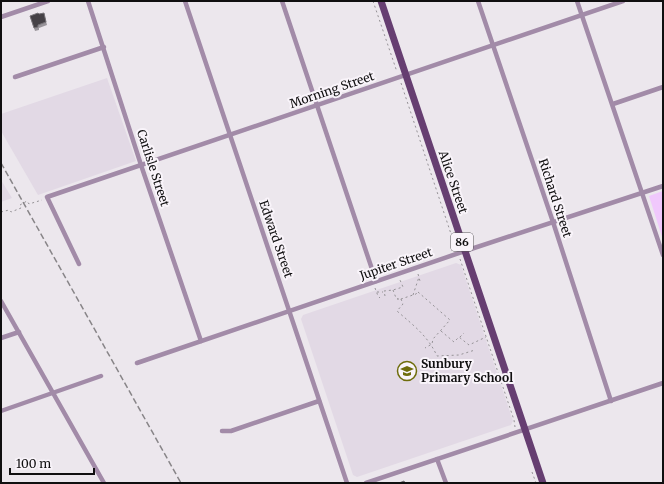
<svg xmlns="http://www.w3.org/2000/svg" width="664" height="484" font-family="Merriweather,serif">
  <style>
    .built { fill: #e2d9e5 }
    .green { fill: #f0c8fc }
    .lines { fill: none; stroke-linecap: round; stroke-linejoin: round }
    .path { stroke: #959296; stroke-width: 1; stroke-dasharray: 2 3; stroke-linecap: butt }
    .minor { stroke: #a28ba8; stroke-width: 4.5 }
    .primary { stroke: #663e71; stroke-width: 7 }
    .rail { stroke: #888588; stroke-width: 1.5; stroke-dasharray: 6 3; stroke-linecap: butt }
    .wall { fill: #98949a }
    .building { fill: #454146; stroke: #777378 }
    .labels { text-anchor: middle; stroke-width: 4; stroke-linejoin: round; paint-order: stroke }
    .shield { fill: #f9f4fa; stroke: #565456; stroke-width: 1 }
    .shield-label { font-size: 11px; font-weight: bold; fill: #100f10 }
    .street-label { font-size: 12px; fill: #100f10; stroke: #f9f4fa }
    .poi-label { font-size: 12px; font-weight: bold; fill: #100f10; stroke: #f9f4fa; text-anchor: start }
  </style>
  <rect width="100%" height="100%" fill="#ece7ed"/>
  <!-- built -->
  <g class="built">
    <polygon points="107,78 136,161 38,195 1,131 1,114"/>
    <polygon points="1,180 12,198 1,202"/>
    <polygon points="456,263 461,265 513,421 511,425 357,477 353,475 301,319 303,315"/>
  </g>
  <!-- green -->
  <polygon class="green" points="663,191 663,240 649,196"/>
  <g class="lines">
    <!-- path -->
    <g class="path">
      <polyline points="373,1 397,72"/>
      <polyline points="401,83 456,249"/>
      <polyline points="1,212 9,210 11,212 21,208 20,205 27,201 29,204 42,200"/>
      <polyline points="460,259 514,420 515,427"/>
      <polyline points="418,274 420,281"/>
      <polyline points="375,288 378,296 380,298"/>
      <polyline points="393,290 396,298 398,299"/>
      <polyline points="377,292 383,292"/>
      <polyline points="418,292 450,320 433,339 432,344 425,348"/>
      <polyline points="413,295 419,277"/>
      <polyline points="385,296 384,291 393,290 403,287 400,280"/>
      <polyline points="398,298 398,300 416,294 418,292"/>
      <path d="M 401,299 L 403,304 L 397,311 C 413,325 428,336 437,356 L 459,355 L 475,350"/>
      <polyline points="441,331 454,342 459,337 469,345 486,337"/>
      <polyline points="460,337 464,333"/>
      <polyline points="532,472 536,483"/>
    </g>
    <!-- minor -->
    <g class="minor">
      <polyline points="88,1 142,168 201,341"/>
      <polyline points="185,1 347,483"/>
      <polyline points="282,1 376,281"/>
      <polyline points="478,1 553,222 611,401"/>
      <polyline points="577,1 663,255"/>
      <polyline points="1,17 48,1"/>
      <polyline points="15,77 104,47"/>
      <polyline points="613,104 663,87"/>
      <polyline points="79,264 47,197 623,1"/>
      <polyline points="1,301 104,483"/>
      <polyline points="1,338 19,332"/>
      <polyline points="137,363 465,251 663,186"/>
      <polyline points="1,411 101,376"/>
      <polyline points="222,431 231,431 319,401"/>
      <polyline points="437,459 446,483"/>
      <polyline points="366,483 663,383"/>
    </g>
    <!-- primary -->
    <polyline class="primary" points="381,1 543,483"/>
    <!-- rail -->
    <polyline class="rail" points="1,163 181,483"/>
  </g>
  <!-- wall -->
  <polygon class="wall" points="44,13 47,25 39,28 39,30 35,31 30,16"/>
  <!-- building -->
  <g class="building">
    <polygon points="38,13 39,14 44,13 46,22 38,25 38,27 34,28 30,16"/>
    <polygon points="404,481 405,483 399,483"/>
  </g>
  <!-- icons -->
  <defs>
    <g id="school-ring" transform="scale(1)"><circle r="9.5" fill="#f9f4fa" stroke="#6e6c0b" stroke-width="1.5"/><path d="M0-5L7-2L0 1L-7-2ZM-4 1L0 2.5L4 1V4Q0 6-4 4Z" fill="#6e6c0b"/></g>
  </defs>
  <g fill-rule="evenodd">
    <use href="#school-ring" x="407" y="371"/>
  </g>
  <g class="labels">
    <!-- shield labels -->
    <rect class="shield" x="451" y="233" width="22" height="18" rx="3"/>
    <g class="shield-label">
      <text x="462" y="246">86</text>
    </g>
    <!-- street labels -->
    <g class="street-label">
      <text transform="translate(332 90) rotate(-19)" y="4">Morning Street</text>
      <text transform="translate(153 168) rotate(72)" y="4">Carlisle Street</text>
      <text transform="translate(453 182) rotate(71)" y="4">Alice Street</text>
      <text transform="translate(555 198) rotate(72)" y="4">Richard Street</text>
      <text transform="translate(276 239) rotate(71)" y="4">Edward Street</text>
      <text transform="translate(396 264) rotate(-19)" y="4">Jupiter Street</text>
    </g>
    <!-- poi labels -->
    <g class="poi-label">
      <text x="421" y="368">Sunbury<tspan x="421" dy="14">Primary School</tspan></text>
    </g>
  </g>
  <!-- border -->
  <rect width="664" height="484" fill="none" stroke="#100f10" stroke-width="4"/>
  <!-- scale -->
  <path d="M10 468v6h84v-6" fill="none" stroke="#100f10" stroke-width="2"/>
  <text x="16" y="468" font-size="12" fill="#100f10" stroke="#f9f4fa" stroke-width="3" paint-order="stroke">100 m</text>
</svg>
